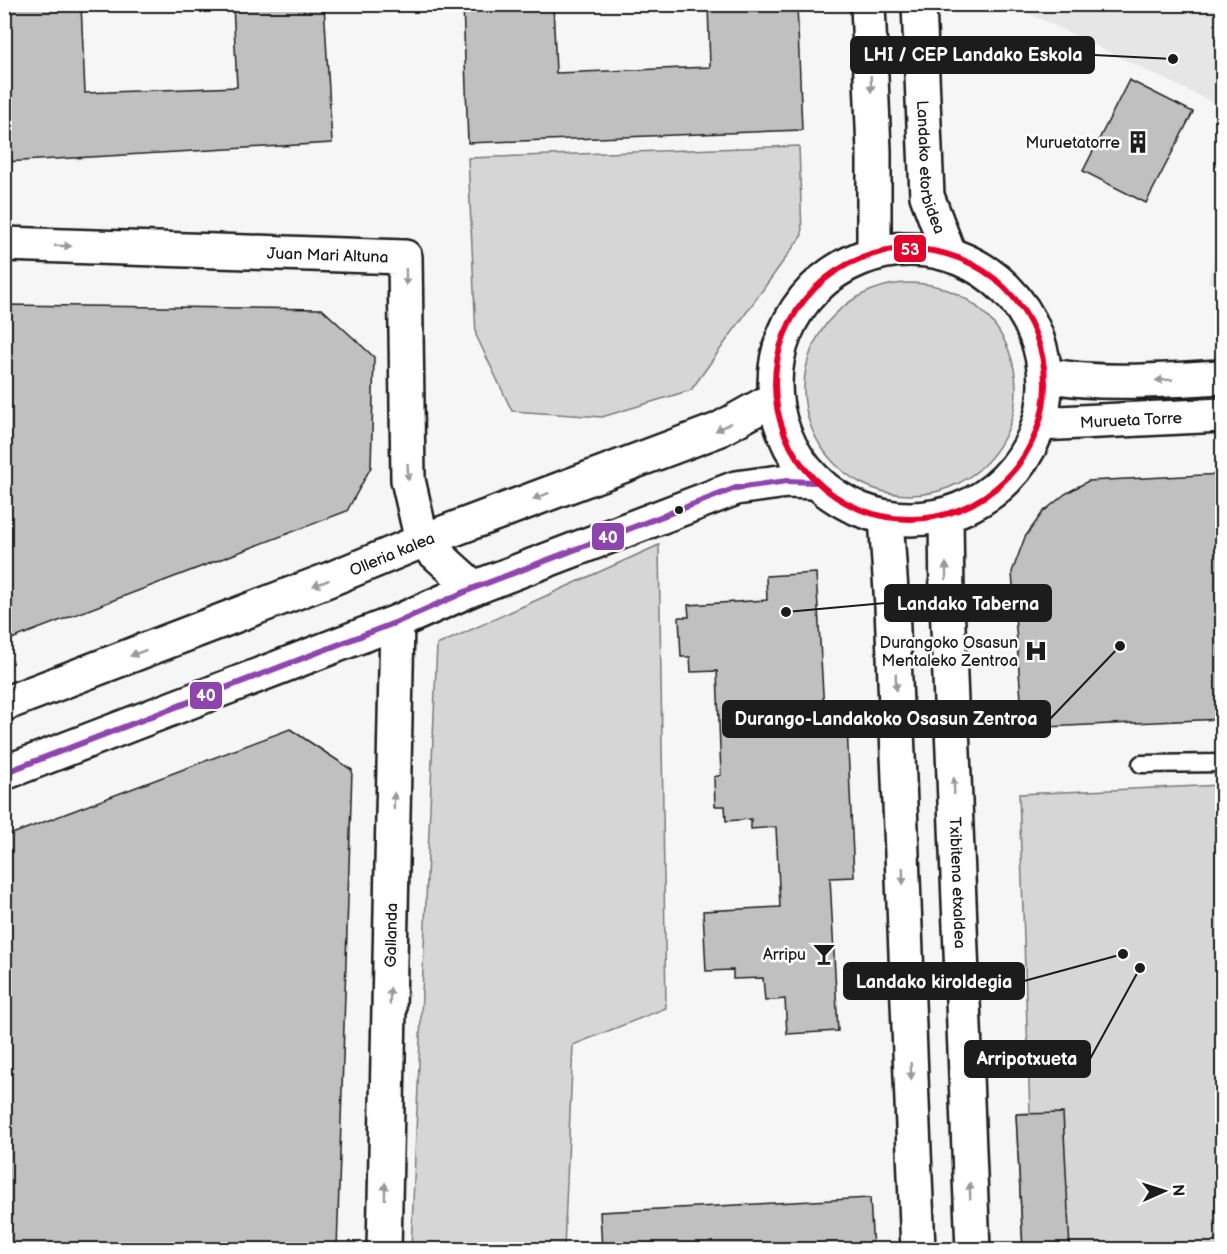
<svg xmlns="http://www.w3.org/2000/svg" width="1227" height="1254" font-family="'Balsamiq Sans',sans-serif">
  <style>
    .built { fill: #e6e6e6 }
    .green { fill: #d6d6d6; stroke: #797979; stroke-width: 1.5 }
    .building { fill: #c0c0c0; stroke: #1c1c1c; stroke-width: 1.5 }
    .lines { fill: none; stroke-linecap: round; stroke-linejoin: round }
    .lane-casing { stroke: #1c1c1c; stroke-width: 21 }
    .street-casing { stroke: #1c1c1c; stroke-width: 38 }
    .lane { stroke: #fff; stroke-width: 16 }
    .street { stroke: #fff; stroke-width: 33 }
    .bus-1-casing { stroke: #fff; stroke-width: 10 }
    .bus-2-casing { stroke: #fff; stroke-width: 10 }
    .bus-1 { stroke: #8e44ad; stroke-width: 6 }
    .bus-2 { stroke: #e4002b; stroke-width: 6 }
    .oneway { fill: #999 }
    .bus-dot { fill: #1c1c1c; stroke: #fff; stroke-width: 2 }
    .labels { text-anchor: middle; stroke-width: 5; stroke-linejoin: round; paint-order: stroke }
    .poi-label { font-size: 16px; fill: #1c1c1c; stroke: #fff; text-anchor: end }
    .street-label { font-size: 16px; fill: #1c1c1c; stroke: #fff }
    .leader { fill: none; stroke: #1c1c1c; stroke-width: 2 }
    .callout-dot { fill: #1c1c1c; stroke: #fff; stroke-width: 2 }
    .callout { fill: #1c1c1c; stroke: #1c1c1c; stroke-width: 2 }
    .callout-label { font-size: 18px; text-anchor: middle; font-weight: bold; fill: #fff }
    .line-badge { stroke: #fff; stroke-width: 2 }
    .badge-label { font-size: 16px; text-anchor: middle; font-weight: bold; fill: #fff }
  </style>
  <rect width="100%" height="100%" fill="#f6f6f6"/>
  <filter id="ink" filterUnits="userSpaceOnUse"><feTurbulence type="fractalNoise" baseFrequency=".0167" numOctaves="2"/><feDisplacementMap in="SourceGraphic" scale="12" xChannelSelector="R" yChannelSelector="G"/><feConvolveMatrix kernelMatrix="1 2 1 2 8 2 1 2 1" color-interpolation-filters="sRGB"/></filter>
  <g filter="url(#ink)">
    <!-- built -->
    <g class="built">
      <polygon points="1024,5 1222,5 1222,107 1024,11"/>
      <polygon points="1222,229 1222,282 1208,283"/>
    </g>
    <!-- green -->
    <g class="green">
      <polygon points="799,146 802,235 691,390 602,417 512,411 476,335 468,158"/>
      <circle cx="910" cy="389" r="106"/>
      <polygon points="659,545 666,1008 573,1045 564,1249 411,1249 437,645"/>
      <polygon points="1222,785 1222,1249 1023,1249 1016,1114 1030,1113 1019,794"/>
    </g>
    <!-- building -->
    <g class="building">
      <polygon points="4,4 81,4 85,93 237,87 233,4 324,4 332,143 4,162"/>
      <polygon points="463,4 553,4 556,73 710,67 708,4 797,4 802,130 468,143"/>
      <polygon points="1129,80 1193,112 1146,203 1083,171"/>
      <polygon points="4,305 322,309 374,357 371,467 347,511 4,642"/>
      <polygon points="1222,474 1222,719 1023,728 1012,572 1025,537 1043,512 1065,494 1088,481"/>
      <polygon points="816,573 825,728 847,726 854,877 830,878 838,1031 787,1034 785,999 765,1001 763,978 733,979 733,970 706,971 703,911 780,907 776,827 751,829 751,819 726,821 725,806 715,806 714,777 721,775 717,671 691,672 690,657 681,657 679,617 689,617 688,605 767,600 766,576"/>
      <polygon points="290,729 352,770 337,1250 4,1250 4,837"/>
      <polygon points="1063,1113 1070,1250 1023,1250 1016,1114"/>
      <polygon points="870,1198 873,1250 602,1250 600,1212"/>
    </g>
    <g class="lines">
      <!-- lane casing -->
      <g class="lane-casing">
        <polyline id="lane" points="1141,764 1222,763"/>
      </g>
      <!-- street casing -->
      <g class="street-casing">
        <g id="street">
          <polyline points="868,4 874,151 874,252"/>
          <path id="s1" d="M 919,4 L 927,196 L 949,254"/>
          <path id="s2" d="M 4,244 L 405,257 L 408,480 L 422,541 L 474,588"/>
          <circle cx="910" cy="384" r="135"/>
          <path d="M 1045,375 C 1104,386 1163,380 1222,377"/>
          <path id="s3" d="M 1039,424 L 1222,415"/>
          <path id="s4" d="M 946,515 L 947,602 L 973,1250"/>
          <polyline points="886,518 892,606 918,1250"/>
          <path id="s5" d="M 4,704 L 328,580 L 422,541 L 718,430 L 774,399"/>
          <polyline points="4,773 397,622 474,588 736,488 787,481 815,482"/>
          <path id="s6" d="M 384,1250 L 397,622"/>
        </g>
      </g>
      <!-- lane -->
      <use href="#lane" class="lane"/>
      <!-- street -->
      <use href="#street" class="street"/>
      <!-- bus-1 casing -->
      <g class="bus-1-casing">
        <polyline id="bus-1" points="4,773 397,622 474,588 736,488 787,481 815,482"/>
      </g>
      <!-- bus-2 casing -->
      <g class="bus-2-casing">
        <circle id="bus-2" cx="910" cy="384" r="135"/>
      </g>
      <!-- bus-1 -->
      <use href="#bus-1" class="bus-1"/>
      <!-- bus-2 -->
      <use href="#bus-2" class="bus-2"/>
    </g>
    <!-- one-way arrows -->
    <defs><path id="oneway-solid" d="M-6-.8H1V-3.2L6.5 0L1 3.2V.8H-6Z" transform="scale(1.5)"/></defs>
    <g class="oneway">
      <use href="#oneway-solid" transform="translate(871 84) rotate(88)"/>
      <use href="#oneway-solid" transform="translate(63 246) rotate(2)"/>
      <use href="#oneway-solid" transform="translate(406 277) rotate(89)"/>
      <use href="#oneway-solid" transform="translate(1164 380) rotate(177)"/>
      <use href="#oneway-solid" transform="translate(723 427) rotate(153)"/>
      <use href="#oneway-solid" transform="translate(408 472) rotate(87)"/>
      <use href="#oneway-solid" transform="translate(541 496) rotate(159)"/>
      <use href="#oneway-solid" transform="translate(946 571) rotate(-90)"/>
      <use href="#oneway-solid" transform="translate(321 583) rotate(159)"/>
      <use href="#oneway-solid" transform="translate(138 653) rotate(159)"/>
      <use href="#oneway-solid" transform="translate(896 682) rotate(88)"/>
      <use href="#oneway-solid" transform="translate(954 786) rotate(-92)"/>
      <use href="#oneway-solid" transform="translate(394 801) rotate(-89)"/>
      <use href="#oneway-solid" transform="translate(903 876) rotate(88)"/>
      <use href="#oneway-solid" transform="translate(390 996) rotate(-89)"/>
      <use href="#oneway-solid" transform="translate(911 1071) rotate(88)"/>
      <use href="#oneway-solid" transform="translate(385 1191) rotate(-89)"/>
      <use href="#oneway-solid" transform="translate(970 1191) rotate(-92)"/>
    </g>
  </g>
  <!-- icons -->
  <defs>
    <g id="building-bare" transform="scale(1.8)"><path d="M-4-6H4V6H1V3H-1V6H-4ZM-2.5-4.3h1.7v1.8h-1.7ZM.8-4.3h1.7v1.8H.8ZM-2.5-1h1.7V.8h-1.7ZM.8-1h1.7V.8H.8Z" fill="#1c1c1c" stroke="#fff" stroke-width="2.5" paint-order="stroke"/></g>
    <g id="hospital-bare" transform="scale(1.8)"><path d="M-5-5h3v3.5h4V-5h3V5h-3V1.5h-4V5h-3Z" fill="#1c1c1c" stroke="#fff" stroke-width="2.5" paint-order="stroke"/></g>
    <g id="bar-bare" transform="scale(1.8)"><path d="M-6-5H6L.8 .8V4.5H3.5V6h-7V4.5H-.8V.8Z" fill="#1c1c1c" stroke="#fff" stroke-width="2.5" paint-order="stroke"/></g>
  </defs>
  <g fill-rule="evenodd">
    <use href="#building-bare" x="1138" y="142"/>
    <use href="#hospital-bare" x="1036" y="651"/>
    <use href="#bar-bare" x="824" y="954"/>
  </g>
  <!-- markers -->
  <circle class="bus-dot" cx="679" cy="510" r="5"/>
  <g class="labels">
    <!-- poi labels -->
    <g class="poi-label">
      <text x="1120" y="148">Muruetatorre</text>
      <text x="1018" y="648">Durangoko Osasun<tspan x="1018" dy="18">Mentaleko Zentroa</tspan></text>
      <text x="806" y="960">Arripu</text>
    </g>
    <!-- street labels -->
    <g class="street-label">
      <text dy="6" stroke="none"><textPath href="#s1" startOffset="164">Landako etorbidea</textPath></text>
      <text dy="6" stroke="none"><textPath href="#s2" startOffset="324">Juan Mari Altuna</textPath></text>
      <text dy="6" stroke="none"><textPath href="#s3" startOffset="92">Murueta Torre</textPath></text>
      <text dy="6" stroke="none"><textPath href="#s5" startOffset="416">Olleria kalea</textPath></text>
      <text dy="6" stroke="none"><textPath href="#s4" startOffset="368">Txibitena etxaldea</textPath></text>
      <text dy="6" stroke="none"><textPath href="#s6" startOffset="315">Gallanda</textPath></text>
    </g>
  </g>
  <!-- callouts -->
  <path class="leader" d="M1173 59L1094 55M786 612L885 603M1120 646L1050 719M1123 954L1024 981M1140 968L1090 1059"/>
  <g class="callout-dot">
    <circle cx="1173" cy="59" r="6"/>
    <circle cx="786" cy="612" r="6"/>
    <circle cx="1120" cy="646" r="6"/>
    <circle cx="1123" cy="954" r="6"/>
    <circle cx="1140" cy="968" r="6"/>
  </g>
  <g class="callout">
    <rect x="851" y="37" width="243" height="36" rx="6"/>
    <rect x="885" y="585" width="166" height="36" rx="6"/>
    <rect x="723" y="701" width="327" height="36" rx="6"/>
    <rect x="844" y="963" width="180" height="36" rx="6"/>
    <rect x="965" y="1041" width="125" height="36" rx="6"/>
  </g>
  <g class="callout-label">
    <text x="973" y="61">LHI / CEP Landako Eskola</text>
    <text x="968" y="610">Landako Taberna</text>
    <text x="886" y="725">Durango-Landakoko Osasun Zentroa</text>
    <text x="934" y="988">Landako kiroldegia</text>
    <text x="1027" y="1065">Arripotxueta</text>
  </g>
  <g class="line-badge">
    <rect x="893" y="234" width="34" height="29" rx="6" fill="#e4002b"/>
    <rect x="591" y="522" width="34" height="29" rx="6" fill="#8e44ad"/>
    <rect x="189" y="681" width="34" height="29" rx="6" fill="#8e44ad"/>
  </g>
  <g class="badge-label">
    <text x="910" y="255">53</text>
    <text x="608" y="543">40</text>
    <text x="206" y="701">40</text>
  </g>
  <!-- margin -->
  <rect width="1227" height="1254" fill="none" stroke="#fff" stroke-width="24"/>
  <rect x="12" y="12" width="1203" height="1230" fill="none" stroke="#1c1c1c" stroke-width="2" filter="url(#ink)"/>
  <!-- north arrow -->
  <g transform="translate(1164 1191) rotate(87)" stroke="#ffffff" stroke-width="4.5" paint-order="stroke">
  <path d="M0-4.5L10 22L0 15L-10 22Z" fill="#1c1c1c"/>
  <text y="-9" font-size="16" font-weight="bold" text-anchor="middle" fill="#1c1c1c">N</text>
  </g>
</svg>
